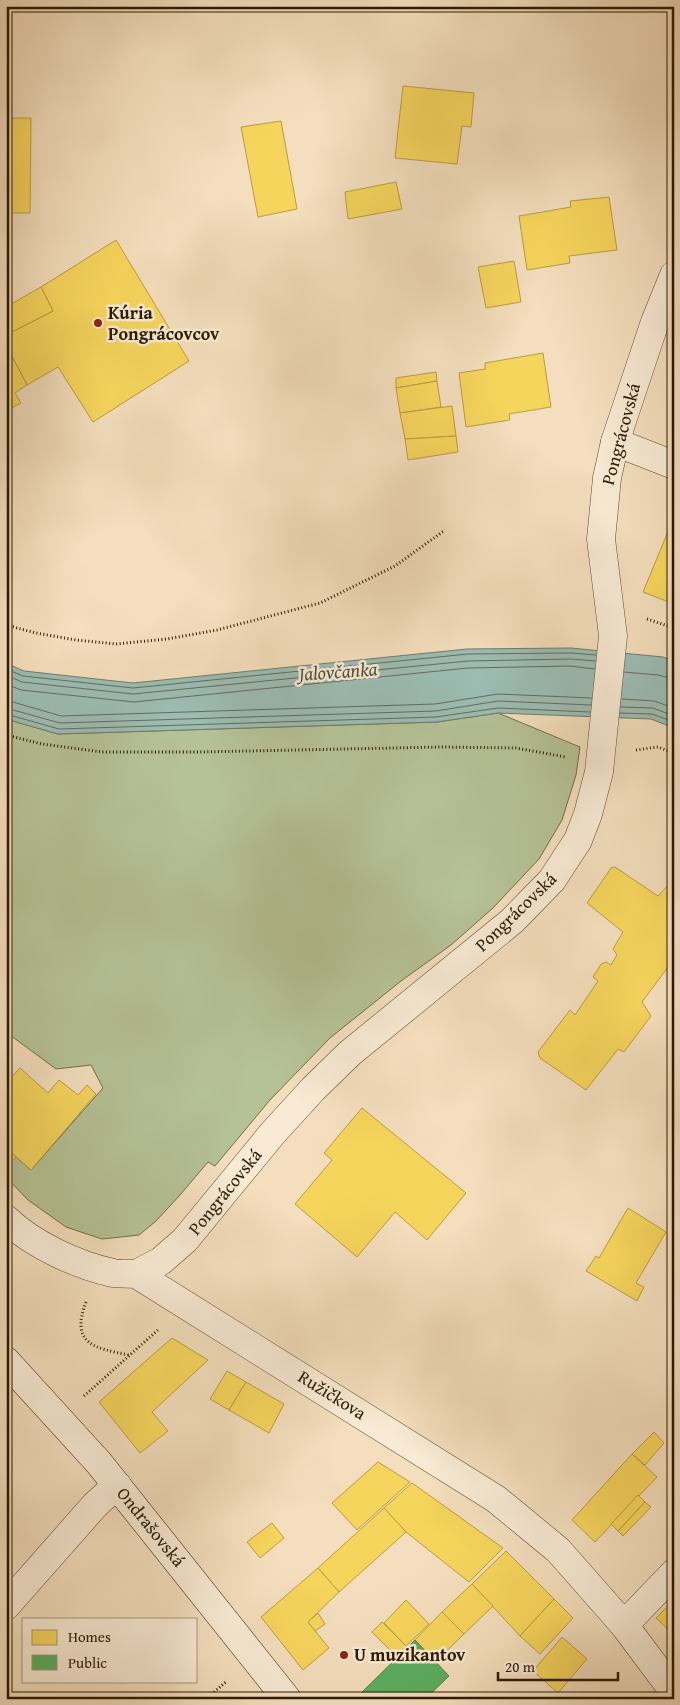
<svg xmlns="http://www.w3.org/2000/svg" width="680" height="1705" font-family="'Gentium Book Plus',serif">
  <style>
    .green { fill: #b5c296; stroke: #706e4c }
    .water { fill: #9cbcb3; stroke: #6f7c6d }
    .homes { fill: #f6d55c; stroke: #b99d41 }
    .public { fill: #5aae61; stroke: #4c8245 }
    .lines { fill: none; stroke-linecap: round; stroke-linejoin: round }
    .shore { stroke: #646c5b; stroke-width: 1 }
    .street-casing { stroke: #5d4c32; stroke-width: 29 }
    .secondary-casing { stroke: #2b1b03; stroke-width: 29 }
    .path { stroke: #2b1b03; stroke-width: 3; stroke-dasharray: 1 2.5; stroke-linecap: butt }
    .street { stroke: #f8ead4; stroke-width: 28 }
    .secondary { stroke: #f8ead4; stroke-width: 28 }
    .poi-dot { fill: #8f2418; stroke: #f8ead4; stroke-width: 2 }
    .labels { text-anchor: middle; stroke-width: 5; stroke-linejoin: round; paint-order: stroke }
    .poi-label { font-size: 18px; font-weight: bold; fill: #2b1b03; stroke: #f8ead4; text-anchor: start }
    .street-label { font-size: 18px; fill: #2b1b03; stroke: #f8ead4 }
    .water-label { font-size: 19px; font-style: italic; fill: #535341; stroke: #f8ead4 }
  </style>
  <rect width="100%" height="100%" fill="#f4debd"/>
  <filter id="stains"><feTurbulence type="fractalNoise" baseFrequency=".004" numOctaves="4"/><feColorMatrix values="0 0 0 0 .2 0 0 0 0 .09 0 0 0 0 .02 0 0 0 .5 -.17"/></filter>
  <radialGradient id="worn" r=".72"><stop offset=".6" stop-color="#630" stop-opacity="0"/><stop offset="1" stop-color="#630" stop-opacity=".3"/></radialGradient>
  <!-- green -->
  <polygon class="green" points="498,713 580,747 576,775 562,820 539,859 493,908 451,945 401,981 330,1038 270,1100 215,1166 208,1162 180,1195 156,1221 139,1235 102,1239 66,1227 28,1200 6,1177 6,1159 10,1162 16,1157 31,1170 103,1088 91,1065 56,1069 6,1032 6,719 58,734 437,722"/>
  <!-- water -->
  <polygon class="water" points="571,648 663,657 674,661 674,728 651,719 498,713 437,722 58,734 6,719 6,663 24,671 133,683 467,649"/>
  <!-- homes -->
  <g class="homes">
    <polygon points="403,86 474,93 471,127 462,126 457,164 395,158"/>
    <polygon points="6,118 31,118 30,213 6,213"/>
    <polygon points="281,121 297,209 258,217 241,127"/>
    <polygon points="396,182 402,209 348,219 345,192"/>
    <polygon points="609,197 617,250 569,256 570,263 527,270 519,216 571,207 570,201"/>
    <polygon points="116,240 189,361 93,422 58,367 27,385 6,345 6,335 53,311 41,287"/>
    <polygon points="514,261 521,302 486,308 478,267"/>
    <polygon points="41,287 53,311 6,335 6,307"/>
    <polygon points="6,345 27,385 15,393 21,403 6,411"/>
    <polygon points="543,353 551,407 509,414 510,420 466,427 459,373 485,369 485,363"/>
    <polygon points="436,372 437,381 396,388 396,378"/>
    <polygon points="437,381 441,407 400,413 396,388"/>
    <polygon points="452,406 456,436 405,439 400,413"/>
    <polygon points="456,436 458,452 408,460 405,439"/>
    <polygon points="674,517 674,604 643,592"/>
    <polygon points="615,867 658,896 674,879 674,959 642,1002 651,1016 624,1052 618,1049 586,1090 540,1058 538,1052 570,1010 575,1015 598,981 593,977 601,964 606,962 611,965 617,955 613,949 623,932 587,903 611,868"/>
    <polygon points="20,1068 48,1093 59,1080 78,1095 87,1085 96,1094 31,1170 6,1148 6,1083"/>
    <polygon points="362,1108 466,1193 427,1240 395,1212 357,1257 295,1204 332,1160 324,1153"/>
    <polygon points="6,1148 16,1157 10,1163 6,1159"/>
    <polygon points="628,1208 666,1232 636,1283 644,1287 637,1301 586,1271 596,1256 599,1258"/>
    <polygon points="172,1338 208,1360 152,1412 168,1431 140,1453 99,1402"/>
    <polygon points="227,1371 246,1382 229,1410 210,1399"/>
    <polygon points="246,1382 284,1404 269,1433 229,1410"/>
    <polygon points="654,1432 664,1443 645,1465 632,1454"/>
    <polygon points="632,1454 657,1477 595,1542 572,1520"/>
    <polygon points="378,1462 410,1482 357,1530 332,1503"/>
    <polygon points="412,1483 503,1548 469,1582 406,1532 384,1508"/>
    <polygon points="638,1495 645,1502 618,1531 611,1524"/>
    <polygon points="645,1502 651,1507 623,1536 618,1531"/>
    <polygon points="384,1508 406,1532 339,1592 318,1568"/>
    <polygon points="272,1523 284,1538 260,1558 247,1542"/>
    <polygon points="506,1551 554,1599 520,1636 472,1584"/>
    <polygon points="318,1568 339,1592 308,1622 329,1648 303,1670 261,1617"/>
    <polygon points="472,1584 493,1606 464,1634 442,1612"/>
    <polygon points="554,1599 573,1618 540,1654 520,1636"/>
    <polygon points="406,1600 429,1624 406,1646 384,1623"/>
    <polygon points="674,1600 674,1635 656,1618"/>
    <polygon points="442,1612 464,1634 435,1662 415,1640"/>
    <polygon points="318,1613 325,1624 315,1631 308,1622"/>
    <polygon points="382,1622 406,1646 396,1656 372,1632"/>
    <polygon points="562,1637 587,1659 558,1693 533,1671"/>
  </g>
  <!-- public -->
  <polygon class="public" points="415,1640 449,1676 425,1699 355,1699"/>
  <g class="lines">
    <!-- shore -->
    <g class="shore">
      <polyline points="6,669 23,676 133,688 468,654 571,653 596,655"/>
      <polyline points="624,672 658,675 674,679"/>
      <polyline points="6,675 22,682 133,694 468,661 571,659 595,661"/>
      <polyline points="6,684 21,690 134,702 468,668 570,666 595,669"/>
      <polyline points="622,699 654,701 674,708"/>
      <polyline points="6,700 61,716 435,704 498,694 592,698"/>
      <polyline points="621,707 653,708 674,716"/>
      <polyline points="6,708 60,723 436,711 498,701 591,705"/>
      <polyline points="620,713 652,714 674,722"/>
      <polyline points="6,714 59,729 436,717 498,708 590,712"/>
    </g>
    <!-- street casing -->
    <g class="street-casing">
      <g id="street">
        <polyline points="615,442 674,465"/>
        <path d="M 6,1219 C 33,1245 77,1265 113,1273 C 120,1274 129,1274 136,1274 L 496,1499 L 558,1550 L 624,1625 L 674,1573"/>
        <polyline points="136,1274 161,1261 185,1240 272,1134 313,1089 350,1053 512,921 552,880 578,840 588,814 599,772 613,636 601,539 607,478 615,442 655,322 674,275"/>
        <polyline points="6,1606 95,1505 117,1485"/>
        <polyline points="624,1625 674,1692"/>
      </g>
    </g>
    <!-- secondary casing -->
    <g class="secondary-casing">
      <polyline id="secondary" points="6,1361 99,1463 287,1699"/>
    </g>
    <!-- path -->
    <g class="path">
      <polyline points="647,619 674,628"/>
      <polyline points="6,625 36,633 76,640 116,644 167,639 217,630 320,603 395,566 445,530"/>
      <polyline points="6,735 42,744 102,752 200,752 441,747 516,748 566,757"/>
      <polyline points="636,750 658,747 674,753"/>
      <path d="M 86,1302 C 70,1344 94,1348 129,1355"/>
      <polyline points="84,1396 159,1329"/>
      <polyline points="206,1699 227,1681"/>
    </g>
    <!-- street -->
    <use href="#street" class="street"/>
    <!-- secondary -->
    <use href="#secondary" class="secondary"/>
  </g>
  <!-- markers -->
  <g class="poi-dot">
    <circle cx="98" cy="323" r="5"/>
    <circle cx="344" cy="1655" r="5"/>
  </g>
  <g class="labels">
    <!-- poi labels -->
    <g class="poi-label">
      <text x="108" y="319">Kúria<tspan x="108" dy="21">Pongrácovcov</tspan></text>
      <text x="354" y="1661">U muzikantov</text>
    </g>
    <!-- street labels -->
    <g class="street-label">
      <text transform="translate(621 434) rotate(-75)" y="6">Pongrácovská</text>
      <text transform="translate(516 912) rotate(-44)" y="6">Pongrácovská</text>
      <text transform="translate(225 1192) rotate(-51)" y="6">Pongrácovská</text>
      <text transform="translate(332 1395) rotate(32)" y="6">Ružičkova</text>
      <text transform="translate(151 1527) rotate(51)" y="6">Ondrašovská</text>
    </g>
    <!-- water labels -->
    <g class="water-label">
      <text transform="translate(338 671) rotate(-4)" y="7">Jalovčanka</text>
    </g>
  </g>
  <!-- margin -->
  <rect width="680" height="1705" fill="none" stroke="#f4debd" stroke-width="25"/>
  <rect x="8" y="8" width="665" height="1690" fill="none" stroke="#2b1b03" stroke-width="2.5"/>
  <rect x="12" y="12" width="655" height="1680" fill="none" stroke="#2b1b03"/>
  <!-- legend -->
  <rect x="22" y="1618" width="175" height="65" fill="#f8ead4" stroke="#a69780"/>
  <rect x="32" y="1630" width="25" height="15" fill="#f6d55c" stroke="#a69780"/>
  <text x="68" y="1642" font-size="15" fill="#2b1b03">Homes</text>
  <rect x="32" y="1655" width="25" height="15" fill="#5aae61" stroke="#a69780"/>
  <text x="68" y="1668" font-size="15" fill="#2b1b03">Public</text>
  <!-- scale -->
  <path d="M498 1672v8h120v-8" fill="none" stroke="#2b1b03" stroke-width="2.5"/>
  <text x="505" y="1672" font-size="15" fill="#2b1b03" stroke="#f8ead4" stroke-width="4" paint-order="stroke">20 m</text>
  <rect width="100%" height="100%" filter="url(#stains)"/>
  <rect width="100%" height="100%" fill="url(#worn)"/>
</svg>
